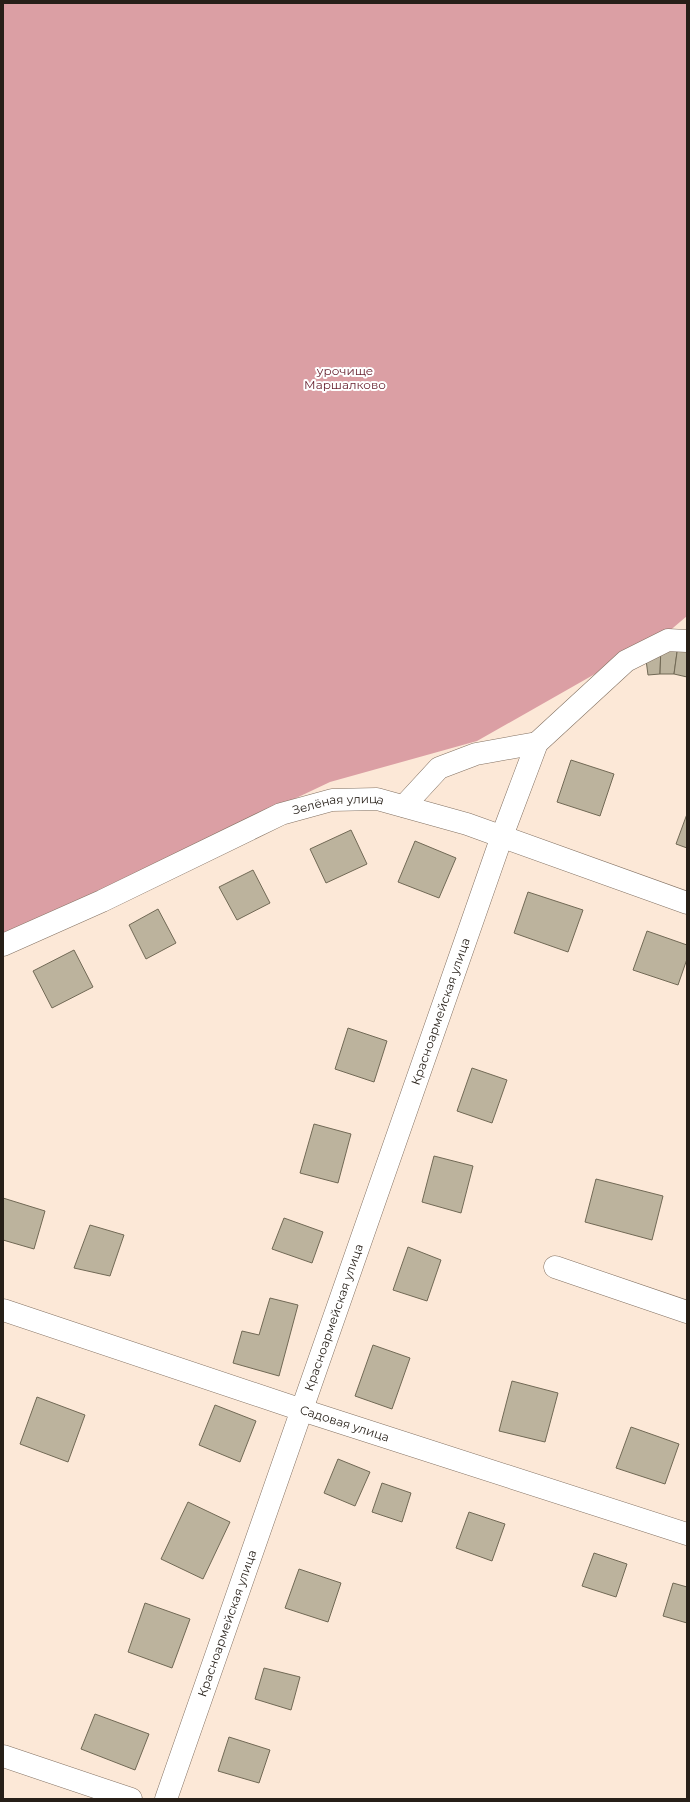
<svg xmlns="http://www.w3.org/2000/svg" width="690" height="1802" font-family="Montserrat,sans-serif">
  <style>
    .forest { fill: #db9fa4 }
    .building { fill: #bcb39d; stroke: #716955 }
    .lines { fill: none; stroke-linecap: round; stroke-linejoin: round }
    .minor-casing { stroke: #837162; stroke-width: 23 }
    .minor { stroke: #fff; stroke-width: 22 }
    .labels { text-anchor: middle; stroke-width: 4; stroke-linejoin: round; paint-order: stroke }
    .park-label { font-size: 12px; fill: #651e2c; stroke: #fff }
    .street-label { font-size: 12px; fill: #261f18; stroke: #fff }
  </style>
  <rect width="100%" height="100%" fill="#fce8d7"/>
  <!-- forest -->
  <polygon class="forest" points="3,3 687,3 687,616 667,633 477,741 330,782 3,937"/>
  <!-- building -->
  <g class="building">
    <polygon points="661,645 660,674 648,675 645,652"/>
    <polygon points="661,645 678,645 674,674 660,674"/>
    <polygon points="678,645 687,647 687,677 674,674"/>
    <polygon points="571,760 614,774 600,816 557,802"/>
    <polygon points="687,814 687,848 676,844"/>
    <polygon points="351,830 367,864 326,883 310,849"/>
    <polygon points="415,841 456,858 439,898 398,882"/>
    <polygon points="253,870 270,903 237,920 219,887"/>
    <polygon points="528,892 583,910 568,952 514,933"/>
    <polygon points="158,909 176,943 146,959 129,925"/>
    <polygon points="647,931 687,945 687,959 678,985 633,970"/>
    <polygon points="74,950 93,987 52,1008 33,971"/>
    <polygon points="348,1028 387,1041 374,1082 335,1069"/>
    <polygon points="472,1068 507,1080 492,1123 457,1111"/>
    <polygon points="314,1124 351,1134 338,1183 300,1173"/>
    <polygon points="434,1156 473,1166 461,1213 422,1202"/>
    <polygon points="596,1179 663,1196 652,1240 585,1222"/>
    <polygon points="3,1198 45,1211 34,1249 3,1240"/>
    <polygon points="284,1218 323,1232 312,1263 272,1249"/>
    <polygon points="90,1225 124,1235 110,1276 74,1268"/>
    <polygon points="408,1247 441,1260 427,1301 393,1290"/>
    <polygon points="270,1298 298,1305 279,1376 233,1363 242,1331 259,1335"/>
    <polygon points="373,1345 410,1358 392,1409 355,1396"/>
    <polygon points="512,1381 558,1393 545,1442 499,1431"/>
    <polygon points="37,1397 85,1415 68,1462 20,1444"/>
    <polygon points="215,1405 256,1421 240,1462 199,1445"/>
    <polygon points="631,1427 679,1444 665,1484 616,1468"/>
    <polygon points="338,1459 370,1472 355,1506 324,1493"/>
    <polygon points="382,1483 411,1493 402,1522 372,1512"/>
    <polygon points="188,1502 230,1522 203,1579 161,1559"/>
    <polygon points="469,1512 505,1524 492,1561 456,1548"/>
    <polygon points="594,1553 627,1564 616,1597 582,1586"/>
    <polygon points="299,1569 341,1583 328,1622 285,1608"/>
    <polygon points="673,1583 687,1587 687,1623 663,1616"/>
    <polygon points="145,1603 190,1619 172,1668 128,1652"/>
    <polygon points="264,1668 300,1677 291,1710 255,1699"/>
    <polygon points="95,1714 149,1734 135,1770 81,1749"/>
    <polygon points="229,1737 270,1750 259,1783 218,1771"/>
  </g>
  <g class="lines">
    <!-- minor casing -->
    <g class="minor-casing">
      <g id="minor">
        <polyline points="404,806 439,768 476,754 537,743"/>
        <path id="s1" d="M 3,945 L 102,901 L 281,814 L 332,800 L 377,799 L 467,824 L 687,903"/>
        <polyline points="555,1267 687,1312"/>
        <path id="s2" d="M 3,1310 L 302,1410 L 687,1534"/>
        <polyline points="3,1756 131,1799"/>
        <path id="s3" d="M 166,1799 L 502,836 L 537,743 L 626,661 L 668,640 L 687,641"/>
      </g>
    </g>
    <!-- minor -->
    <use href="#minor" class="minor"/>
  </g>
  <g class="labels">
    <!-- park labels -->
    <g class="park-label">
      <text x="345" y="375">урочище<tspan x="345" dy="14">Маршалково</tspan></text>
    </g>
    <!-- street labels -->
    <g class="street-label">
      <text dy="4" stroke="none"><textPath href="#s1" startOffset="366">Зелёная улица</textPath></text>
      <text dy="4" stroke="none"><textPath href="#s3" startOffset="834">Красноармейская улица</textPath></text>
      <text dy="4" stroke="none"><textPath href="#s3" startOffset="510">Красноармейская улица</textPath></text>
      <text dy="4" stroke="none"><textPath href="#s2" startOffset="360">Садовая улица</textPath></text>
      <text dy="4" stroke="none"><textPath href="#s3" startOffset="186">Красноармейская улица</textPath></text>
    </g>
  </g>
  <!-- border -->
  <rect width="690" height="1802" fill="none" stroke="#261f18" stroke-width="8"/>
</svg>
